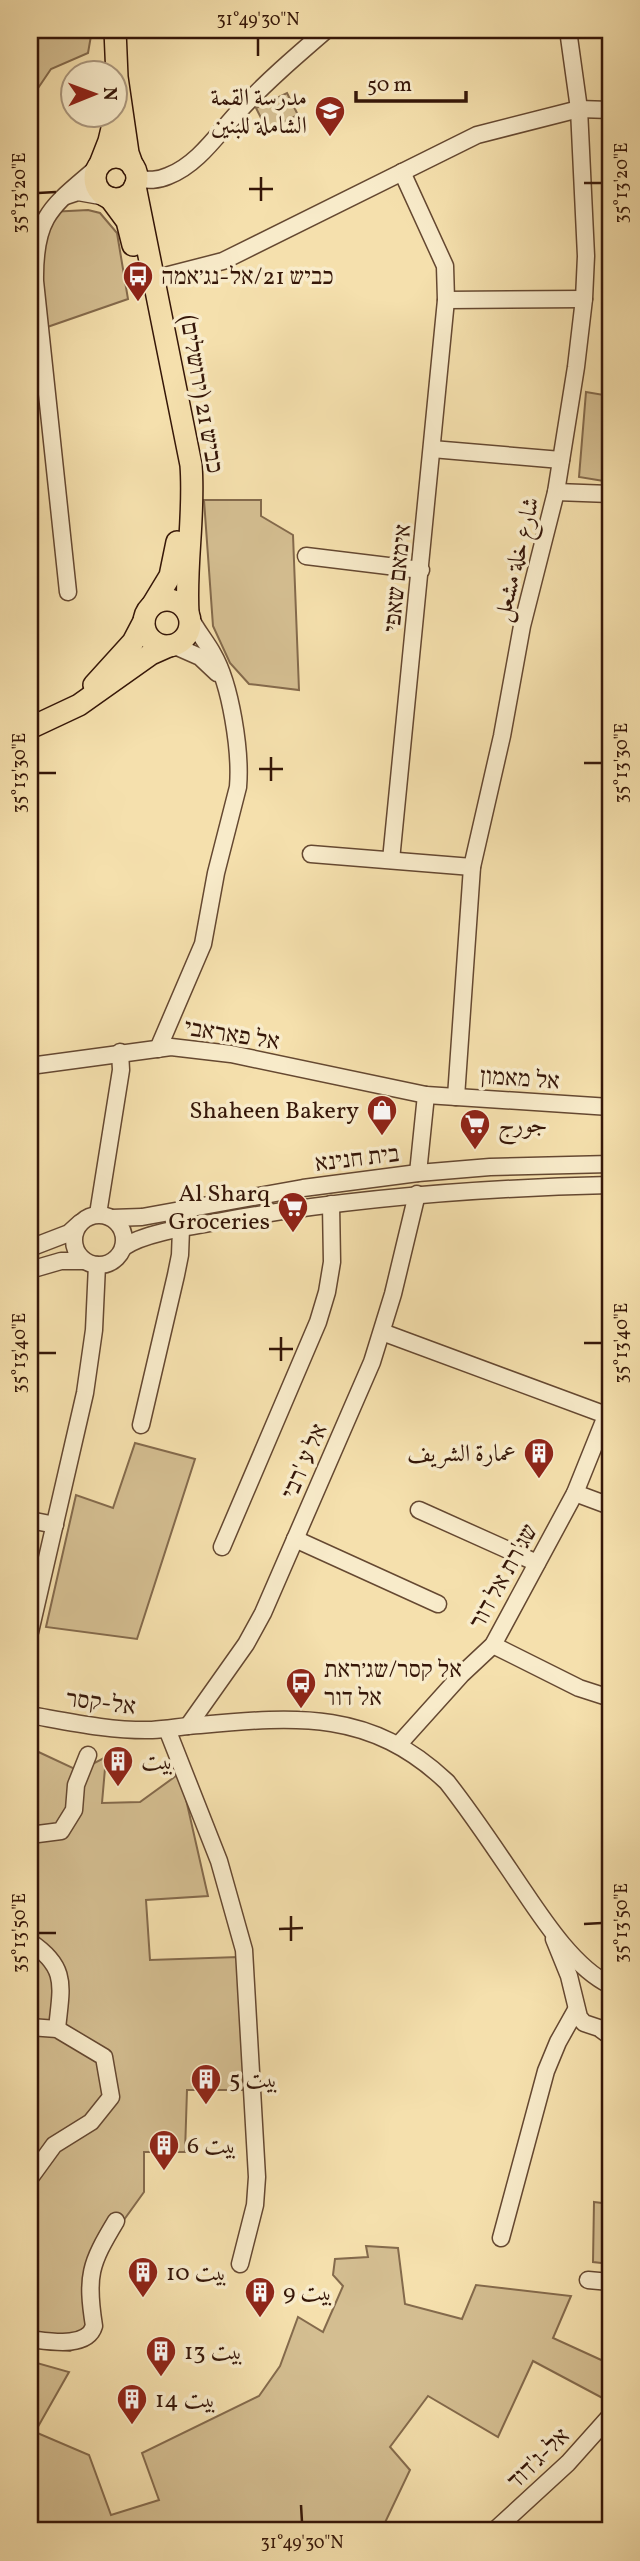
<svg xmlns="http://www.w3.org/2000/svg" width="640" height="2561" font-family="Vollkorn,Amiri,'Frank Ruhl Libre',serif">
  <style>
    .grass { fill: #d4be91; stroke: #846a4c; stroke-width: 2 }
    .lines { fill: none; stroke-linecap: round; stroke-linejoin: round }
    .minor-casing { stroke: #654831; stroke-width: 19 }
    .major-casing { stroke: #351608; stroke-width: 24 }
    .minor { stroke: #f8ebca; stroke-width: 16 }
    .major { stroke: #f5e0ad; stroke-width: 21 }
    .ticks { fill: none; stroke: #351608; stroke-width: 2.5 }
    .labels { text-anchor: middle; stroke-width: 7; stroke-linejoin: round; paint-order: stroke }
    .poi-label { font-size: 24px; fill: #351608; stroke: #f8ebca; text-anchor: start }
    .street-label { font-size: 24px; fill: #351608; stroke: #f8ebca }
    .neatline { fill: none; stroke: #351608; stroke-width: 2.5 }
    .ticks-label { font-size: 18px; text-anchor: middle; fill: #351608 }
  </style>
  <rect width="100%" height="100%" fill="#f5e0ad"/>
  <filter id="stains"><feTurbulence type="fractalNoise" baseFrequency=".00286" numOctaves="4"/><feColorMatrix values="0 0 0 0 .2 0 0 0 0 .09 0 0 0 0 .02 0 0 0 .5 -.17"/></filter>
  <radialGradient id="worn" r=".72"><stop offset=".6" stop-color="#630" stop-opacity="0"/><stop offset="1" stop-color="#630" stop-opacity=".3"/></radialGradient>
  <!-- grass -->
  <g class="grass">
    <polygon points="30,30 92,30 88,53 51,69 30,100"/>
    <polygon points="287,93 298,115 267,130 256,108"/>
    <polygon points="88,210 100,213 117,233 128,299 30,333 30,213"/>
    <polygon points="586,392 610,396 610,482 579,477"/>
    <polygon points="204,500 261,500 261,516 293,535 299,690 249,684 230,663 213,626"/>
    <polygon points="135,1443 195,1459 137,1639 46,1627 76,1495 113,1508"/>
    <polygon points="30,1748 79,1771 106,1757 102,1803 140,1802 180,1773 208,1896 146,1900 150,1960 238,1957 247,2090 187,2090 185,2152 144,2152 144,2192 85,2274 96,2338 70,2351 30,2346"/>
    <polygon points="594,2202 610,2204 610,2264 593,2262"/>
    <polygon points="366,2246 398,2248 405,2304 462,2319 476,2285 571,2296 553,2338 610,2364 610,2402 533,2361 498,2437 428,2396 390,2447 410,2470 381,2531 30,2531 30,2361 69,2372 35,2432 89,2455 111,2515 159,2500 142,2453 259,2396 280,2366 298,2317 323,2332 343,2286 333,2275 335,2259 368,2257"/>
  </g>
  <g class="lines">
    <!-- minor casing -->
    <g class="minor-casing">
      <g id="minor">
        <path d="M 136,179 C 148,180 157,181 168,176 C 198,165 219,132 240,110 C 266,82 295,57 324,32 L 324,30"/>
        <polyline points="66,196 78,192 106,197"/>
        <polyline points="153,279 223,261 477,135 579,109 610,110"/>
        <polyline points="446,300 584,299"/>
        <polyline points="432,449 561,460"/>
        <polyline points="556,492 610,494"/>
        <polyline points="306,556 421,570"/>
        <path d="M 68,592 L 35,281 C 34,214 53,206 99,166"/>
        <polyline points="175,646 200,657 217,673"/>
        <polyline points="311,854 472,867"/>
        <polyline points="391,860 446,300 445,266 402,172"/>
        <path d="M 158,1049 L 203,944 L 216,873 L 238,787 C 241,752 231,685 213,654 C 206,641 196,630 190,617"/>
        <polyline points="30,1066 171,1047 231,1054 426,1095 610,1107"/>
        <polyline points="456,1097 472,867 502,736 522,626 556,492 576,367 584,299 586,256 579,109 568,30"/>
        <polyline points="418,1173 426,1095"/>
        <polyline points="98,1214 121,1070 120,1052"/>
        <circle cx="99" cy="1240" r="25"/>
        <polyline points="112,1218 142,1217 303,1188 418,1173 490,1167 610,1164"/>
        <path d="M 124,1247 C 145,1232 195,1226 222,1221 C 350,1198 480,1188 610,1185"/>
        <polyline points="30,1248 69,1233 80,1223"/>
        <polyline points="30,1270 61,1261 84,1261"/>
        <polyline points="382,1332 606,1415"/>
        <polyline points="141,1425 176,1275 180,1255 181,1229"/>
        <polyline points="575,1493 610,1506"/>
        <polyline points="419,1510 537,1563"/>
        <polyline points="30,1520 55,1525"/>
        <polyline points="295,1539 438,1604"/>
        <polyline points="222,1547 318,1322 327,1292 332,1262 331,1204"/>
        <polyline points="30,1632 85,1393 94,1330 97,1265"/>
        <polyline points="493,1645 579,1688 610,1698"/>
        <path d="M 30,1715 C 70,1722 111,1731 152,1730 C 168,1729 184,1726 200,1725 C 298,1716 371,1710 447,1782 C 473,1815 496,1850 519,1884 C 542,1918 573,1967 610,1985"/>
        <polyline points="188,1726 246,1644 263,1613 372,1362 393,1294 417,1194"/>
        <polyline points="167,1729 219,1861 244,1950 257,2177 255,2205 240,2264"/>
        <polyline points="399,1744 462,1674 493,1645 575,1493 610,1406"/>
        <polyline points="30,1835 61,1831 74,1810 76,1785 88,1755"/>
        <polyline points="554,1939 569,1976 579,2017 584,2023 599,2028 610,2036"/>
        <path d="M 30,1942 C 69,1968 61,1987 57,2029"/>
        <polyline points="30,2027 57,2029 104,2057 111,2097 91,2122 54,2145 30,2178"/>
        <polyline points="501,2238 546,2071 558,2042 576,2010"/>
        <polyline points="588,2280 610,2282"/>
        <path d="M 30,2339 C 48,2341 87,2349 94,2326 C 86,2276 90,2264 116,2221"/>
        <polyline points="494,2531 568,2463 610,2416"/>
      </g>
    </g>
    <!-- major casing -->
    <g class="major-casing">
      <g id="major">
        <polyline points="115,30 117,77 128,153 133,167"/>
        <circle cx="116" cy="178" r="21"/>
        <polyline points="100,164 109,141 115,116"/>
        <path d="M 135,186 L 191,465 C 195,515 185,564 188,613"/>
        <polyline points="110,198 127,221 133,245"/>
        <circle cx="167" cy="623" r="23"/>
        <polyline points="153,604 170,576 177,542"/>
        <polyline points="94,685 133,642 144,621"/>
        <polyline points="30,728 79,705 151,654 169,646"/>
      </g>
    </g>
    <!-- minor -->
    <use href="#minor" class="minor"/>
    <!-- major -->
    <use href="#major" class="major"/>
  </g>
  <!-- ticks -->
  <path class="ticks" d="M 258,38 L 258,56M 261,177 L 261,201M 584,183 L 602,183M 249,189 L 273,189M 38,193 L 56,192M 271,757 L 271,781M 584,763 L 602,763M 259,769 L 283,769M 38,773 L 56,773M 281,1337 L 281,1361M 584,1343 L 602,1343M 269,1349 L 293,1349M 38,1353 L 56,1353M 291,1916 L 291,1941M 584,1924 L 602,1923M 279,1929 L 303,1928M 38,1933 L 56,1933M 301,2505 L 302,2522"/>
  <!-- icons -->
  <defs>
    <g id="school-pin" transform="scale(1.575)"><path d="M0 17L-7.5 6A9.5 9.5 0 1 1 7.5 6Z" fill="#8f2418" stroke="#f8ebca"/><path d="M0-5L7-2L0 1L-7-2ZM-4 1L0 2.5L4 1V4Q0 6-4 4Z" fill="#fff"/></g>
    <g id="bus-pin" transform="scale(1.575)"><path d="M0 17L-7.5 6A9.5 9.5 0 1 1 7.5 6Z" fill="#8f2418" stroke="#f8ebca"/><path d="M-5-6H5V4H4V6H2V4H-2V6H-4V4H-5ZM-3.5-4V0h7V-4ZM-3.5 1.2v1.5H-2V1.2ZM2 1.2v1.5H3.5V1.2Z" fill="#fff"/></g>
    <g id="shop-pin" transform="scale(1.575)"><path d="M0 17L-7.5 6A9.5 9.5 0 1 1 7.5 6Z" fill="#8f2418" stroke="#f8ebca"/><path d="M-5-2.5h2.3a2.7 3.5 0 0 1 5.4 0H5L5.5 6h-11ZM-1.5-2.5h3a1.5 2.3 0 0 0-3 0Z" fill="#fff"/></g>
    <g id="supermarket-pin" transform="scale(1.575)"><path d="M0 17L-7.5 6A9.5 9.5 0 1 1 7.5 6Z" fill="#8f2418" stroke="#f8ebca"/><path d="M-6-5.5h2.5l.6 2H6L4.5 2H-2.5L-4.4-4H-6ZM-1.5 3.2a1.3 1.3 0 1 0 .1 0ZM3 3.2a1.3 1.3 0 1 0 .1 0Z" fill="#fff"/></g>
    <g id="building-pin" transform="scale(1.575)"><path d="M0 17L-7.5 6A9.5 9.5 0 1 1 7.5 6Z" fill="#8f2418" stroke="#f8ebca"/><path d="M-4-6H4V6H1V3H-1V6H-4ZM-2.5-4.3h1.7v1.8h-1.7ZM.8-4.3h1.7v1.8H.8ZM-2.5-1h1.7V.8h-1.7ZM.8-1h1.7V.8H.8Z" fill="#fff"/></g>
  </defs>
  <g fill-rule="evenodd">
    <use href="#school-pin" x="330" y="111"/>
    <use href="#bus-pin" x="138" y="276"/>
    <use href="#shop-pin" x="382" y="1110"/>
    <use href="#supermarket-pin" x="475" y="1124"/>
    <use href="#supermarket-pin" x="293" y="1207"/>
    <use href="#building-pin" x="539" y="1453"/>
    <use href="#bus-pin" x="301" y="1683"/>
    <use href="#building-pin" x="118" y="1761"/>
    <use href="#building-pin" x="206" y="2079"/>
    <use href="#building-pin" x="164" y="2145"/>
    <use href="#building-pin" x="143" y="2272"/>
    <use href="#building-pin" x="260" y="2292"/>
    <use href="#building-pin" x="161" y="2351"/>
    <use href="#building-pin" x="132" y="2399"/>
  </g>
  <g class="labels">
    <!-- poi labels -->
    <g class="poi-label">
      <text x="307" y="105" text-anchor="end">مدرسة القمة<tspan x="307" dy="28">الشاملة للبنين</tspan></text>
      <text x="161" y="284">כביש 21/אל-נג׳אמה</text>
      <text x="359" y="1118" text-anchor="end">Shaheen Bakery</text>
      <text x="498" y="1132">جورج</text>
      <text x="270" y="1201" text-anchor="end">Al Sharq<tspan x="270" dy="28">Groceries</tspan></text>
      <text x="516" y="1461" text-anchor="end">عمارة الشريف</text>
      <text x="324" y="1677">אל קסר/שג׳ראת<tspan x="324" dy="28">אל דור</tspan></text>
      <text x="141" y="1769">بيت</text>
      <text x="229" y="2087">بيت 5</text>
      <text x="187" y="2153">بيت 6</text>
      <text x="166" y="2280">بيت 10</text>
      <text x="283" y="2300">بيت 9</text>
      <text x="184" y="2359">بيت 13</text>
      <text x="155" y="2407">بيت 14</text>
    </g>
    <!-- street labels -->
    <g class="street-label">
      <text transform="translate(202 394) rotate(80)" y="8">כביש 21 (ירושלים)</text>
      <text transform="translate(516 559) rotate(-76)" y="8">شارع خلة مشعل</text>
      <text transform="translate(397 578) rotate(-84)" y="8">אימאם שאפי</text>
      <text transform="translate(232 1034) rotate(9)" y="8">אל פאראבי</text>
      <text transform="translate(520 1078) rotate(4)" y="8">אל מאמון</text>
      <text transform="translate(357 1158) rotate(-7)" y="8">בית חנינא</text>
      <text transform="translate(304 1461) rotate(-66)" y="8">אל ע 'רבי</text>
      <text transform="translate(503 1576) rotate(-61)" y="8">שג'רת אל דור</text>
      <text transform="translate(101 1702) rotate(7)" y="8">אל-קסר</text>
      <text transform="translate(538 2458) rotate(-44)" y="8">אל-ג'דוד</text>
    </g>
  </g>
  <!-- margin -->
  <rect width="640" height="2561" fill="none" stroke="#f5e0ad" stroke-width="77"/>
  <!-- north arrow -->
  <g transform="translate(94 94) rotate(89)"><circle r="33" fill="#f8ebca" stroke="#aa967c" stroke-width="2"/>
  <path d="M0-5L12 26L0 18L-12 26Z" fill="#8f2418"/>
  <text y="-10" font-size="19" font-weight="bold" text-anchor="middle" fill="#351608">N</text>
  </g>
  <!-- scale -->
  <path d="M356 91v10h110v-10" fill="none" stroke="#351608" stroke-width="3.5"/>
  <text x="367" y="91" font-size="21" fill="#351608" stroke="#f8ebca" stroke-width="5" paint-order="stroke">50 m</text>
  <rect x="38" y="38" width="564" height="2484" class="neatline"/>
  <g class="ticks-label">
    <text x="258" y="25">31°49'30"N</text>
    <text transform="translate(621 183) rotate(-90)" y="6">35°13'20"E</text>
    <text transform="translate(19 193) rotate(-90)" y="6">35°13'20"E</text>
    <text transform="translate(621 763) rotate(-90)" y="6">35°13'30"E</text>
    <text transform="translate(19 773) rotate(-90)" y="6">35°13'30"E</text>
    <text transform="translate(621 1343) rotate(-90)" y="6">35°13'40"E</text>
    <text transform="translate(19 1353) rotate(-90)" y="6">35°13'40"E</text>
    <text transform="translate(621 1923) rotate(-90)" y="6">35°13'50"E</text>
    <text transform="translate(19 1933) rotate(-90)" y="6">35°13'50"E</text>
    <text x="302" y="2548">31°49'30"N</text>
  </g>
  <rect width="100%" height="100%" filter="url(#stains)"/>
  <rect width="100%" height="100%" fill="url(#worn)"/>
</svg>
